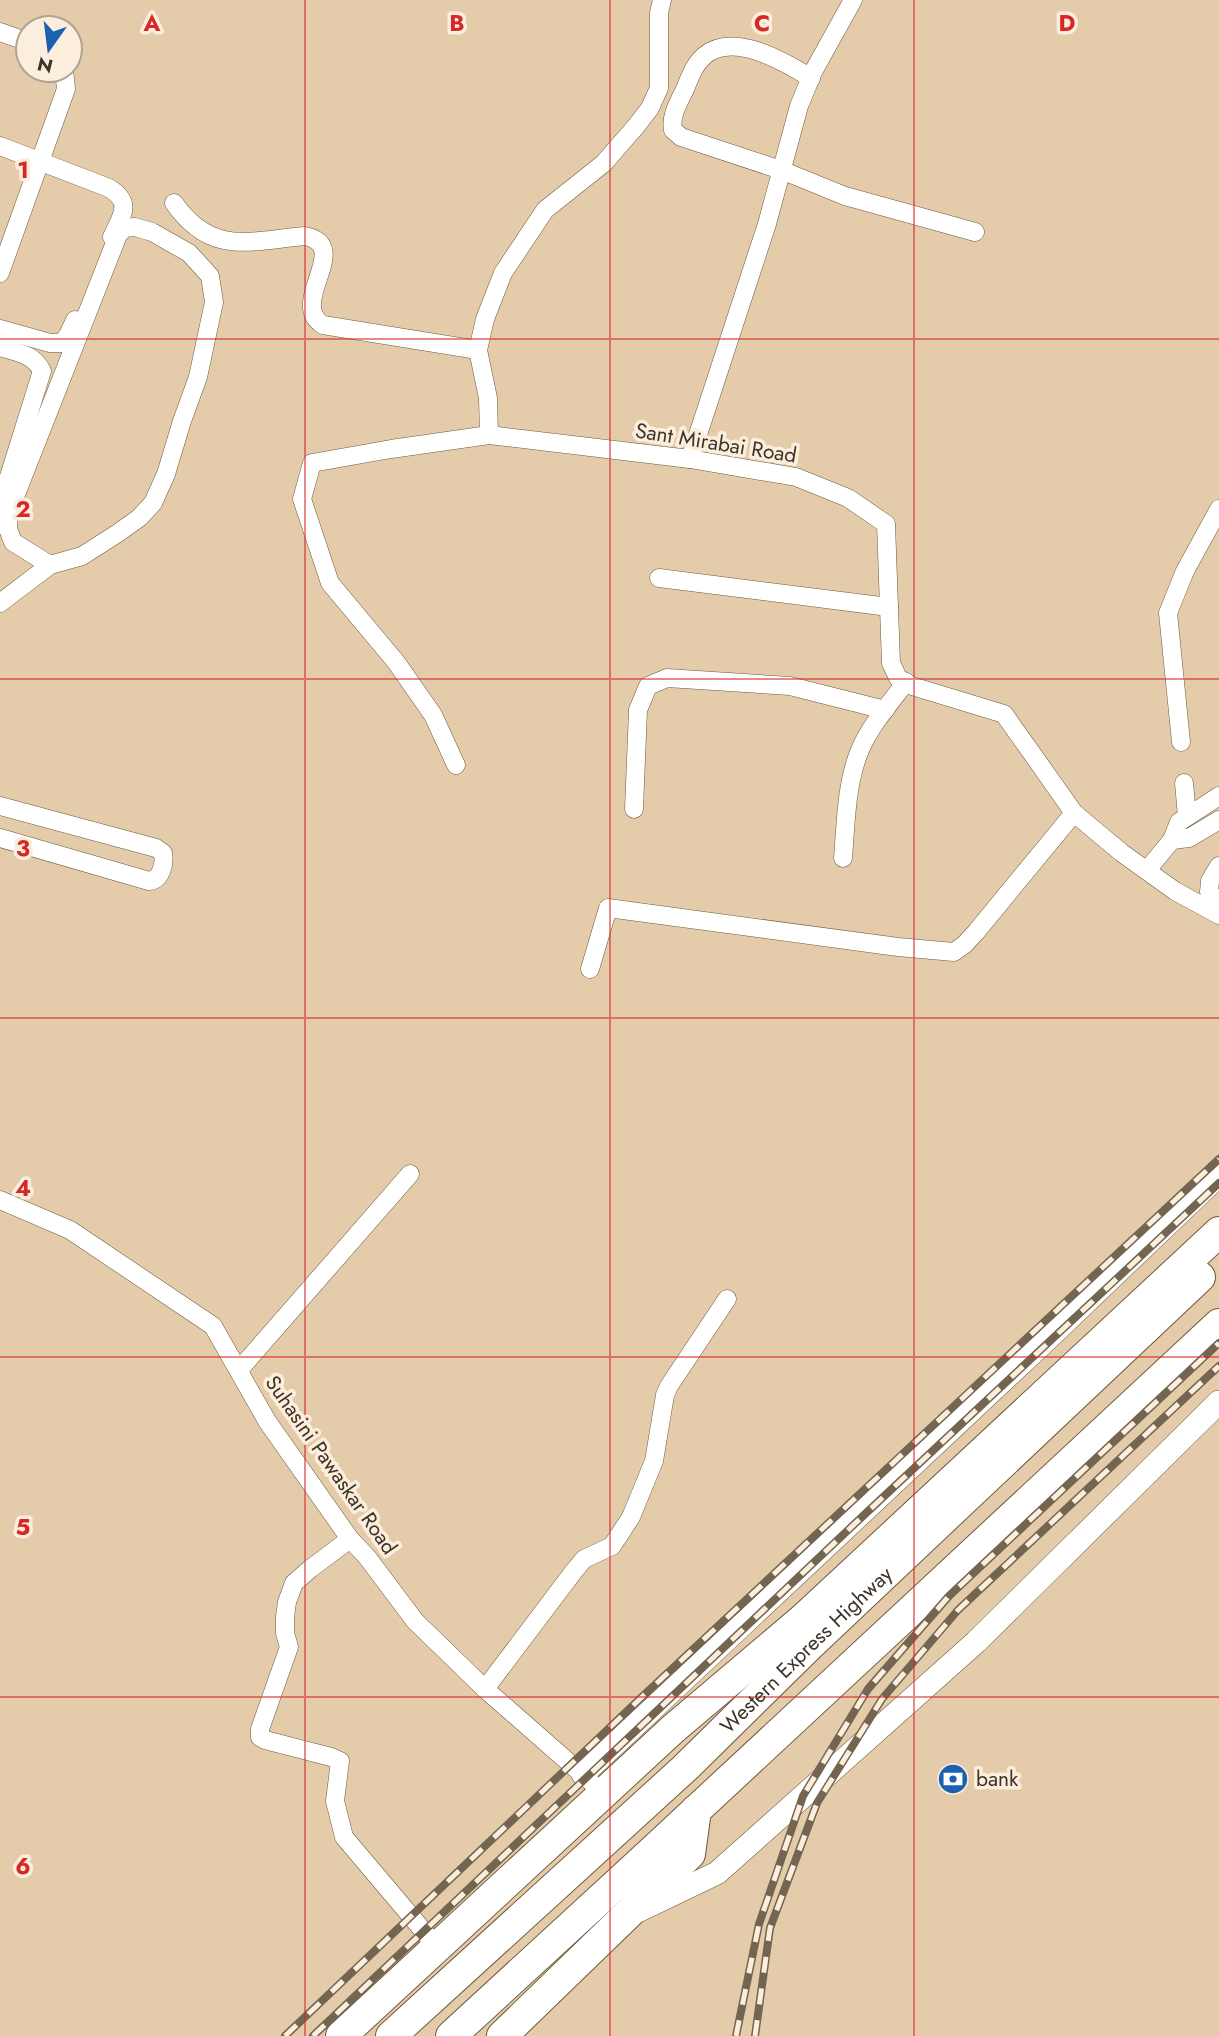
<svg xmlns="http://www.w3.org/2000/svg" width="1219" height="2036" font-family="Jost,sans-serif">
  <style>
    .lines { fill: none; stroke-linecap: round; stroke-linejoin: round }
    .minor-casing { stroke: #6f5a3b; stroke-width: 19 }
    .tertiary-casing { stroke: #6f5a3b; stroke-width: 24 }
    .trunk-casing { stroke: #6f5a3b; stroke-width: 32 }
    .minor { stroke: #fff; stroke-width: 18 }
    .tertiary { stroke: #fff; stroke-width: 23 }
    .trunk { stroke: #fff; stroke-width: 30 }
    .rail-casing { stroke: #746551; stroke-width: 8 }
    .rail { stroke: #fbeedd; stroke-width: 5; stroke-dasharray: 16; stroke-linecap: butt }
    .grid { fill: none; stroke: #d62828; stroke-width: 2; stroke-opacity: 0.55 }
    .labels { text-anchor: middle; stroke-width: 7; stroke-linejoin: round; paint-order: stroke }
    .street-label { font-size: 21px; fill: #3d3326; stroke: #fbeedd }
    .poi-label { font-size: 21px; fill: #3d3326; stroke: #fbeedd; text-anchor: start }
    .grid-label { font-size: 23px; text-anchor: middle; font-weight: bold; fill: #d62828; stroke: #fbeedd; stroke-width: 7; stroke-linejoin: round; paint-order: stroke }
  </style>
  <rect width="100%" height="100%" fill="#e4cbaa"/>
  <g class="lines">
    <!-- minor casing -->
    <g class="minor-casing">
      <g id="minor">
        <polyline points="0,32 28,42"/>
        <path d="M 811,78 C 785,62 733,31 704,56 C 694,65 690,77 685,89 C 679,102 670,116 673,130 L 681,137 L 781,170 L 845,196 L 975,232"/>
        <path d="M 0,146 L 109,188 C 133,203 122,215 112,237"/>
        <path d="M 174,203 C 211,256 249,241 305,236 C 354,246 287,303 323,325 L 478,350"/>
        <polyline points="0,273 66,89 64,70"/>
        <polyline points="0,329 50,343 62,343 68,335 75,320"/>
        <path d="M 0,347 C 16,352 34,354 42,371 L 0,505"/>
        <polyline points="489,435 488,398 478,350 485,319 503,273 545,210 604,163 637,125 650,108 659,88 659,13 662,0"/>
        <polyline points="690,459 767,224 799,106 813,72 853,0"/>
        <polyline points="659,578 889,607"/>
        <polyline points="0,603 50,565 82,556 118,533 139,518 153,503 166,474 182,421 198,377 214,302 210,276 189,253 152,232 135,227 125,228 118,235 9,512 8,529 13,542 50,565"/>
        <polyline points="1181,742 1168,613 1185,571 1219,509"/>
        <polyline points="456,765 433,715 396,662 330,583 302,499 312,463 391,449 489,435 690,459 796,477 848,498 886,524 891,663 898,678 912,686 1004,714 1074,813 1122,853 1175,891 1219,915"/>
        <polyline points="1184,783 1187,816"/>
        <polyline points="1219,796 1179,822 1172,840 1189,838 1219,820"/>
        <path d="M 0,806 L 156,848 L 163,853 C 165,864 161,880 149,881 L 0,838"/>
        <polyline points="634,809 638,710 648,686 667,678 790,686 885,710"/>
        <path d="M 843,858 C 846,822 846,783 860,750 C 870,726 890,703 906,682"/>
        <polyline points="1219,866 1210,881 1209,892 1219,902"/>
        <polyline points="1147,870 1172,840"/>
        <polyline points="590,969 608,908 898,947 954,952 964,945 976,932 1074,813"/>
        <polyline points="0,1200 70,1230 213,1326 267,1421 350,1539 367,1557 415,1621 485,1689 590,1781"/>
        <polyline points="239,1370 410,1174"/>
        <polyline points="350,1539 310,1569 294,1583 287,1602 285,1617 285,1633 289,1647 260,1729 260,1737 265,1740 331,1757 340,1761 335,1801 344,1837 437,1947"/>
        <polyline points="485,1689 574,1571 584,1559 612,1546 631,1517 654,1461 665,1395 669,1386 727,1299"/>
      </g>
    </g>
    <!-- tertiary casing -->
    <g class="tertiary-casing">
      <g id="tertiary">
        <polyline points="583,1774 1044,1342 1219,1175"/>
        <polyline points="640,1910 717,1873 976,1642 1219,1402"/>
      </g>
    </g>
    <!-- trunk casing -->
    <g class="trunk-casing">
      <g id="trunk">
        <polyline points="341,2036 673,1729 804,1618 1219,1232"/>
        <path id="s1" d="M 391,2036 L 685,1768 L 809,1646 L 1200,1277"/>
        <polyline points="451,2036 648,1855 1219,1324"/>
        <polyline points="502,2036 690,1854 696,1810"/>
      </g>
    </g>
    <!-- minor -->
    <use href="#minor" class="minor"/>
    <!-- tertiary -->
    <use href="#tertiary" class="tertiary"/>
    <!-- trunk -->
    <use href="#trunk" class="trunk"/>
    <!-- rail casing -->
    <g class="rail-casing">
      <g id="rail">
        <polyline points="285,2036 643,1696 1219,1159"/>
        <polyline points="313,2036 864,1515 1219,1183"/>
        <polyline points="736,2036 759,1924 803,1796 868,1689 949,1596 1219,1343"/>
        <polyline points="755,2036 770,1928 817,1803 882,1699 958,1610 1219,1366"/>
      </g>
    </g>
    <!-- rail -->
    <use href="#rail" class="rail"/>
  </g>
  <!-- grid -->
  <path class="grid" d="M 305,0 L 305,2036M 610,0 L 610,2036M 914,0 L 914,2036M 0,339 L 1219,339M 0,679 L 1219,679M 0,1018 L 1219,1018M 0,1357 L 1219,1357M 0,1697 L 1219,1697"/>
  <!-- icons -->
  <defs>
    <g id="bank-disc" transform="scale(1.575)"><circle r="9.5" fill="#1a61b1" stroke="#fbeedd"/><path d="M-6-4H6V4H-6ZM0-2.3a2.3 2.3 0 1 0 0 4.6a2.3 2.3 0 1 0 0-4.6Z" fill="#fff"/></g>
  </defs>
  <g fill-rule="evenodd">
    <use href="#bank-disc" x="953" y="1779"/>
  </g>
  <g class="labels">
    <!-- street labels -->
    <g class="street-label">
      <text transform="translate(716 443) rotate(9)" y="7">Sant Mirabai Road</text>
      <text transform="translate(331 1465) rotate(55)" y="7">Suhasini Pawaskar Road</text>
      <text dy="7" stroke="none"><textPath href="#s1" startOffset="567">Western Express Highway</textPath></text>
    </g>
    <!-- poi labels -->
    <g class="poi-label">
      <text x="976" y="1786">bank</text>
    </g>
  </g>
  <g class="grid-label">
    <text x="152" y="31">A</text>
    <text x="457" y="31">B</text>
    <text x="762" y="31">C</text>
    <text x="1067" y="31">D</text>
    <text x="23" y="178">1</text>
    <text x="23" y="517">2</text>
    <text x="23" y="856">3</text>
    <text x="23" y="1196">4</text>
    <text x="23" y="1535">5</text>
    <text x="23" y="1874">6</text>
  </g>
  <!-- north arrow -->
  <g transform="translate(49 49) rotate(194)"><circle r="33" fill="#fbeedd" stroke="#afa394" stroke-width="2"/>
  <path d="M0-5L12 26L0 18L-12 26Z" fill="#1a61b1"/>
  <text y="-10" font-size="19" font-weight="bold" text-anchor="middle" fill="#3d3326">N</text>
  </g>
</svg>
